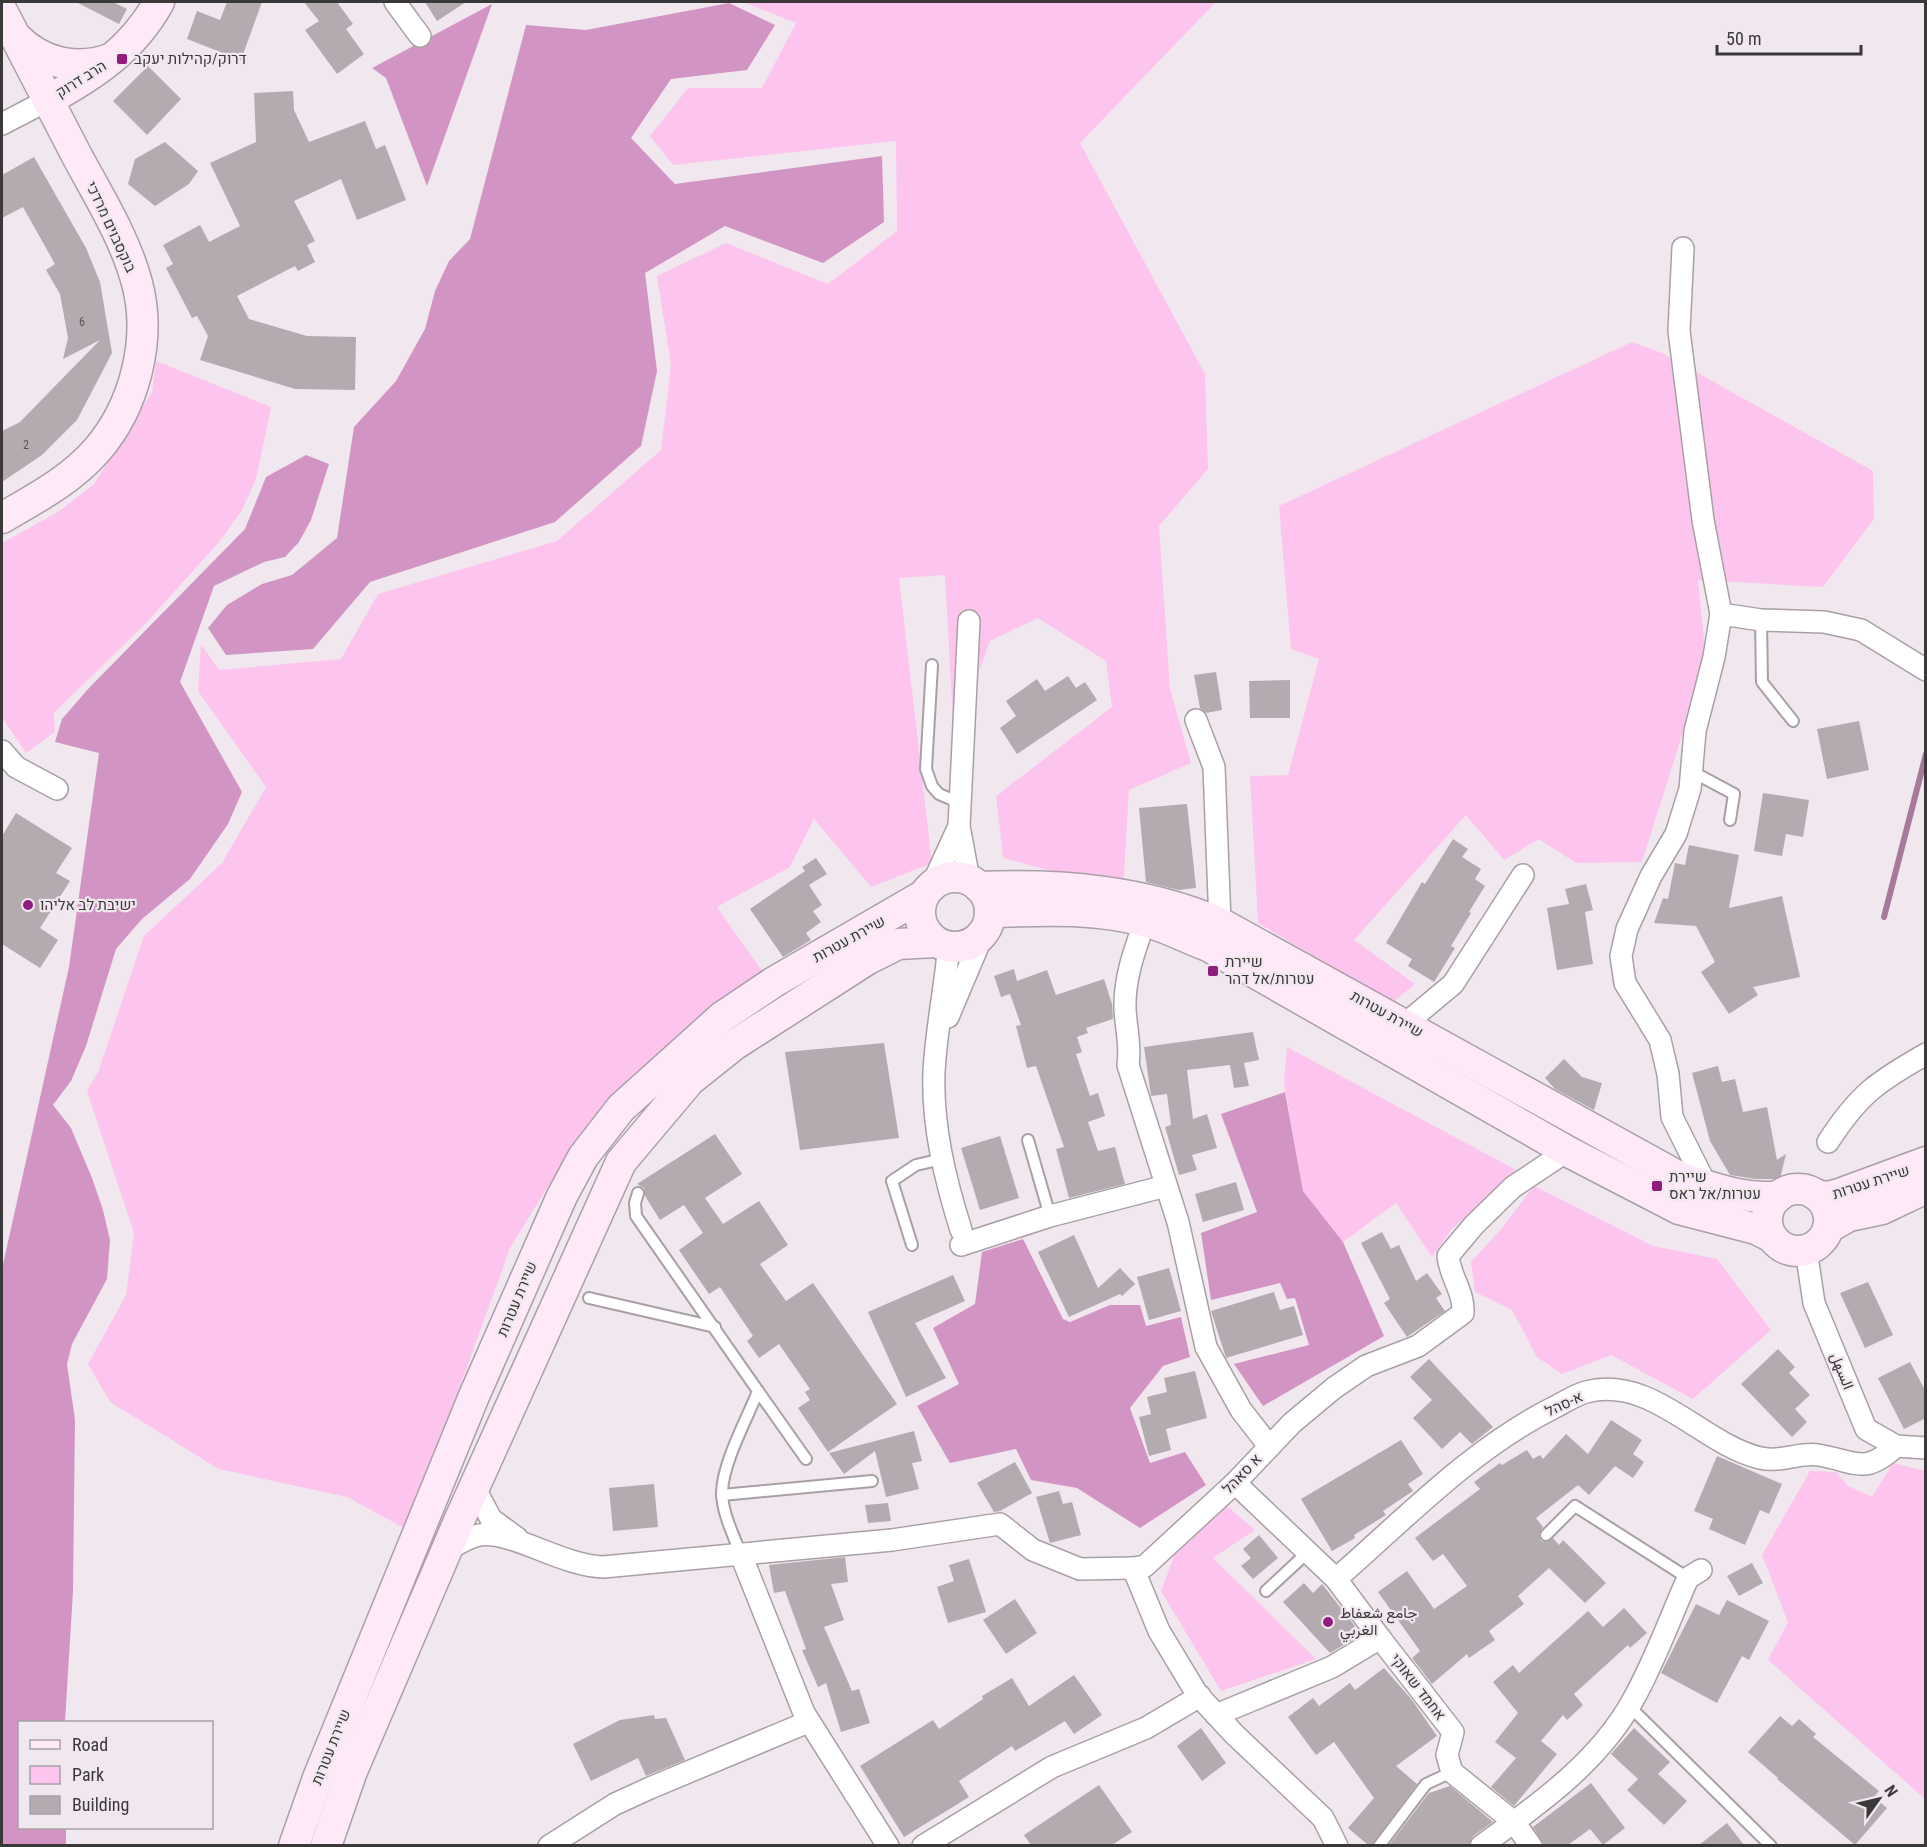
<svg xmlns="http://www.w3.org/2000/svg" width="1927" height="1847" font-family="'Roboto Condensed',Vazirmatn,Heebo,sans-serif">
  <style>
    .green { fill: #fdc5ee }
    .forest { fill: #d295c3 }
    .lines { fill: none; stroke-linecap: round; stroke-linejoin: round }
    .stream { stroke: #a67a9b; stroke-width: 6 }
    .building { fill: #b4abb1 }
    .lane-casing { stroke: #a9a0a6; stroke-width: 14 }
    .street-casing { stroke: #a9a0a6; stroke-width: 24 }
    .secondary-casing { stroke: #a9a0a6; stroke-width: 33 }
    .lane { stroke: #fff; stroke-width: 10 }
    .street { stroke: #fff; stroke-width: 21 }
    .secondary { stroke: #fee9f9; stroke-width: 30 }
    .poi-dot { fill: #901d7d; stroke: #f1e7ee; stroke-width: 2 }
    .labels { text-anchor: middle; stroke-width: 4.5; stroke-linejoin: round; paint-order: stroke }
    .number-label { font-size: 12px; fill: #595558 }
    .poi-label { font-size: 15px; fill: #3b383a; stroke: #f1e7ee; text-anchor: start }
    .street-label { font-size: 15px; fill: #3b383a; stroke: #f1e7ee }
  </style>
  <rect width="100%" height="100%" fill="#f1e7ee"/>
  <!-- green -->
  <g class="green">
    <polygon points="743,2 1216,2 1080,143 1205,374 1208,469 1159,526 1170,689 1191,763 1129,790 1123,890 1003,858 996,796 1112,707 1106,661 1038,618 990,641 954,739 945,575 899,578 932,863 871,887 814,819 790,867 717,907 762,971 662,1051 572,1147 510,1248 408,1530 347,1497 219,1469 110,1402 88,1364 126,1295 134,1233 87,1091 98,1072 144,936 222,863 266,787 198,691 201,644 219,670 341,659 378,594 557,541 661,450 671,365 657,276 726,243 828,284 897,231 896,141 673,165 650,136 688,88 762,88 796,23"/>
    <polygon points="1632,342 1662,353 1873,471 1874,519 1823,587 1698,580 1706,659 1642,862 1576,863 1539,839 1504,860 1466,815 1354,940 1415,984 1392,1003 1258,923 1250,776 1288,775 1319,659 1291,649 1279,506"/>
    <polygon points="156,361 271,407 256,479 242,510 220,541 146,623 54,713 55,732 26,753 2,717 2,543 58,512 94,484 152,392"/>
    <polygon points="1287,1047 1516,1170 1451,1230 1432,1257 1396,1203 1343,1242 1303,1191 1284,1082"/>
    <polygon points="1534,1186 1653,1246 1717,1259 1771,1330 1693,1399 1611,1355 1562,1374 1537,1357 1512,1310 1475,1292 1471,1262 1502,1228"/>
    <polygon points="1893,1463 1925,1471 1925,1799 1768,1660 1788,1622 1762,1555 1810,1471 1836,1472 1848,1486 1872,1497"/>
    <polygon points="1227,1506 1255,1530 1213,1558 1316,1659 1221,1691 1161,1591 1174,1556"/>
  </g>
  <!-- forest -->
  <g class="forest">
    <polygon points="729,3 775,25 747,70 671,79 631,138 675,184 882,156 884,222 823,263 725,226 645,273 657,371 641,446 555,522 370,582 313,649 226,655 208,628 227,605 262,584 292,575 337,538 354,427 396,381 425,329 435,291 449,261 470,239 526,25 586,30"/>
    <polygon points="492,4 427,186 386,78 372,68"/>
    <polygon points="306,455 329,464 311,520 299,542 285,557 264,562 214,586 180,682 242,792 228,824 190,879 142,919 116,949 86,1046 71,1081 53,1105 71,1128 92,1178 103,1210 110,1240 107,1279 72,1344 67,1364 75,1420 73,1591 65,1722 20,1722 20,1828 66,1828 66,1845 2,1845 2,1269 69,967 99,753 55,742 62,719 89,688 245,529 266,477"/>
    <polygon points="1285,1092 1303,1191 1343,1242 1384,1336 1263,1406 1234,1364 1309,1345 1295,1298 1287,1299 1280,1283 1211,1300 1201,1233 1257,1212 1221,1114"/>
    <polygon points="1023,1239 1063,1319 1070,1322 1110,1305 1140,1305 1146,1326 1181,1317 1190,1357 1163,1366 1130,1408 1150,1463 1185,1452 1206,1485 1140,1528 1077,1488 1031,1480 1016,1449 950,1463 917,1406 959,1384 933,1328 975,1304 982,1252"/>
  </g>
  <g class="lines">
    <!-- stream -->
    <polyline class="stream" points="1884,917 1926,754"/>
  </g>
  <!-- building -->
  <g class="building">
    <polygon points="76,2 113,2 127,9 119,24"/>
    <polygon points="227,2 262,2 241,60 187,39 197,11 220,20"/>
    <polygon points="304,2 337,2 353,24 346,29 364,54 337,74 305,30 319,21"/>
    <polygon points="425,2 466,2 437,21"/>
    <polygon points="148,66 181,99 147,135 113,101"/>
    <polygon points="293,91 294,110 309,142 365,121 376,149 385,145 406,200 357,220 341,179 294,201 315,241 307,245 315,262 298,271 295,266 237,296 249,319 307,336 356,337 355,390 295,389 200,360 208,336 197,316 192,318 166,268 173,264 163,245 200,225 209,242 240,226 210,163 256,142 254,93"/>
    <polygon points="165,142 198,171 189,184 155,206 128,184 135,159"/>
    <polygon points="34,157 86,248 100,282 112,353 77,420 42,455 2,482 2,431 20,422 100,340 63,359 68,338 60,294 46,270 55,264 23,207 2,218 2,175"/>
    <polygon points="1216,672 1222,710 1206,713 1200,708 1194,675"/>
    <polygon points="1068,676 1076,688 1085,682 1097,700 1017,754 1000,728 1016,716 1006,701 1037,679 1045,691"/>
    <polygon points="1290,680 1290,718 1250,718 1249,681"/>
    <polygon points="1859,721 1869,770 1827,779 1817,729"/>
    <polygon points="1763,793 1809,800 1803,837 1786,834 1782,856 1754,851"/>
    <polygon points="1187,804 1196,888 1178,890 1146,882 1139,808"/>
    <polygon points="16,813 72,848 56,873 70,881 40,928 58,940 40,968 2,944 2,836"/>
    <polygon points="1453,839 1468,849 1462,857 1481,869 1475,879 1485,886 1469,912 1471,913 1451,946 1455,948 1434,982 1408,966 1412,959 1386,943 1422,882 1425,884"/>
    <polygon points="1689,845 1739,855 1729,908 1782,896 1800,977 1753,987 1758,995 1729,1014 1701,972 1715,962 1696,926 1654,923 1663,898 1668,899 1675,863 1685,865"/>
    <polygon points="816,858 827,874 809,885 822,905 813,911 821,922 806,933 811,940 783,957 750,909 805,871 802,867"/>
    <polygon points="1586,884 1593,910 1585,912 1593,964 1557,970 1547,908 1569,904 1565,889"/>
    <polygon points="1014,969 1017,981 1047,970 1056,995 1104,979 1112,1004 1113,1019 1086,1028 1088,1033 1077,1037 1082,1052 1076,1054 1090,1096 1098,1093 1105,1116 1088,1122 1098,1151 1115,1147 1125,1184 1069,1198 1056,1149 1064,1147 1036,1066 1027,1068 1016,1026 1021,1025 1010,994 1001,997 994,976"/>
    <polygon points="1253,1032 1259,1060 1244,1063 1249,1086 1234,1088 1230,1065 1187,1070 1193,1119 1207,1114 1217,1148 1192,1155 1197,1170 1179,1175 1165,1127 1171,1125 1167,1094 1151,1096 1144,1047"/>
    <polygon points="884,1043 899,1138 800,1150 785,1052"/>
    <polygon points="1564,1059 1582,1077 1602,1083 1594,1110 1555,1089 1545,1078"/>
    <polygon points="1718,1066 1722,1082 1735,1079 1743,1112 1767,1107 1777,1160 1786,1154 1780,1179 1755,1179 1730,1175 1710,1141 1692,1073"/>
    <polygon points="715,1134 742,1174 705,1198 723,1224 759,1201 788,1245 760,1264 786,1301 813,1283 897,1404 828,1452 798,1408 810,1400 805,1392 810,1389 779,1344 759,1358 747,1341 753,1336 720,1287 709,1294 679,1250 703,1233 684,1205 660,1220 645,1196 644,1188 637,1184"/>
    <polygon points="1000,1136 1019,1198 980,1210 961,1148"/>
    <polygon points="1236,1182 1244,1210 1203,1222 1195,1194"/>
    <polygon points="1382,1232 1391,1249 1399,1245 1416,1281 1427,1273 1442,1294 1436,1298 1445,1311 1407,1337 1384,1303 1390,1299 1361,1243"/>
    <polygon points="1074,1235 1098,1288 1120,1268 1135,1284 1122,1296 1120,1294 1069,1317 1038,1252"/>
    <polygon points="1169,1268 1181,1311 1149,1320 1137,1277"/>
    <polygon points="953,1275 965,1301 915,1323 946,1378 906,1397 868,1312"/>
    <polygon points="1868,1282 1893,1335 1865,1348 1840,1293"/>
    <polygon points="1274,1292 1280,1310 1294,1306 1303,1335 1226,1358 1211,1311"/>
    <polygon points="1778,1349 1795,1367 1789,1373 1810,1395 1795,1409 1807,1422 1792,1437 1741,1384"/>
    <polygon points="1429,1359 1493,1427 1472,1444 1460,1432 1442,1449 1413,1418 1432,1400 1410,1377"/>
    <polygon points="1910,1362 1926,1392 1926,1418 1904,1429 1878,1378"/>
    <polygon points="1195,1371 1207,1418 1166,1429 1171,1450 1149,1456 1139,1417 1151,1414 1147,1397 1167,1392 1164,1378"/>
    <polygon points="1611,1420 1642,1440 1633,1454 1644,1462 1633,1478 1615,1466 1589,1495 1578,1485 1536,1518 1543,1527 1539,1534 1541,1541 1547,1542 1553,1538 1559,1545 1563,1540 1606,1583 1585,1603 1549,1568 1518,1596 1524,1604 1489,1631 1495,1640 1469,1658 1467,1654 1432,1684 1412,1658 1420,1651 1378,1592 1407,1571 1434,1609 1467,1586 1443,1554 1433,1561 1415,1538 1480,1489 1474,1482 1500,1463 1502,1465 1527,1450 1533,1459 1540,1455 1543,1459 1566,1434 1588,1454"/>
    <polygon points="914,1431 922,1461 912,1463 919,1489 886,1497 875,1451 844,1474 829,1453"/>
    <polygon points="1401,1440 1423,1474 1408,1484 1413,1491 1383,1511 1386,1515 1354,1535 1355,1538 1332,1551 1301,1499"/>
    <polygon points="1717,1456 1782,1484 1769,1514 1760,1510 1745,1545 1709,1529 1713,1519 1694,1511"/>
    <polygon points="1015,1462 1032,1493 1000,1511 994,1512 977,1483"/>
    <polygon points="654,1484 658,1527 613,1531 609,1488"/>
    <polygon points="1059,1491 1063,1504 1072,1502 1081,1535 1050,1543 1036,1497"/>
    <polygon points="888,1503 891,1521 868,1523 865,1505"/>
    <polygon points="1259,1535 1278,1558 1253,1579 1241,1566 1251,1558 1243,1549"/>
    <polygon points="845,1557 848,1582 831,1584 844,1620 824,1627 852,1691 859,1689 870,1723 841,1732 826,1683 818,1687 802,1650 806,1649 785,1591 774,1593 769,1565"/>
    <polygon points="969,1559 986,1612 948,1623 937,1587 954,1581 949,1565"/>
    <polygon points="1752,1563 1763,1583 1739,1596 1727,1576"/>
    <polygon points="1304,1583 1313,1593 1322,1584 1355,1626 1346,1634 1352,1640 1330,1653 1283,1602"/>
    <polygon points="1015,1599 1037,1633 1006,1654 983,1620"/>
    <polygon points="1727,1600 1769,1621 1749,1660 1742,1656 1717,1703 1661,1673 1696,1604 1719,1615"/>
    <polygon points="1624,1608 1647,1633 1630,1648 1628,1645 1574,1694 1583,1705 1567,1720 1563,1715 1541,1741 1557,1754 1514,1806 1491,1787 1516,1758 1495,1742 1518,1713 1493,1682 1513,1665 1519,1673 1588,1611 1603,1627"/>
    <polygon points="1384,1668 1412,1700 1437,1736 1396,1766 1417,1784 1372,1845 1368,1845 1348,1828 1374,1798 1334,1742 1316,1755 1288,1717 1313,1698 1319,1706 1350,1683 1355,1690"/>
    <polygon points="1074,1675 1102,1715 1074,1734 1065,1721 1015,1751 1012,1746 959,1781 969,1797 904,1837 860,1766 933,1720 939,1729 983,1699 982,1696 1012,1678 1029,1706"/>
    <polygon points="654,1715 655,1719 666,1718 685,1760 646,1776 638,1758 591,1781 573,1744 620,1720"/>
    <polygon points="1780,1716 1792,1726 1799,1719 1816,1734 1813,1737 1879,1791 1874,1797 1887,1808 1855,1845 1777,1779 1778,1778 1748,1752"/>
    <polygon points="1201,1728 1226,1763 1202,1781 1177,1746"/>
    <polygon points="1634,1728 1670,1762 1658,1774 1687,1801 1664,1825 1627,1790 1638,1779 1611,1754"/>
    <polygon points="1591,1783 1625,1828 1603,1845 1590,1829 1568,1845 1544,1845 1533,1827"/>
    <polygon points="1099,1785 1132,1832 1112,1845 1031,1845 1024,1835"/>
    <polygon points="1450,1786 1493,1822 1473,1836 1469,1845 1389,1845 1429,1793"/>
    <polygon points="1727,1823 1744,1845 1699,1845"/>
  </g>
  <g class="lines">
    <!-- lane casing -->
    <g class="lane-casing">
      <g id="lane">
        <polyline points="1761,620 1762,682 1793,721"/>
        <polyline points="932,665 926,769 932,786 939,794 960,803"/>
        <polyline points="1691,771 1734,794 1730,820"/>
        <polyline points="1028,1140 1050,1216"/>
        <path d="M 638,1193 L 635,1203 L 636,1216 L 758,1391 C 747,1419 723,1462 722,1492 C 722,1513 734,1536 741,1555"/>
        <polyline points="912,1245 892,1181 916,1165 942,1159"/>
        <polyline points="589,1298 715,1327"/>
        <polyline points="758,1391 806,1459"/>
        <polyline points="722,1495 872,1481"/>
        <polyline points="1546,1535 1575,1506 1688,1578"/>
        <polyline points="1266,1591 1308,1552"/>
        <polyline points="1629,1706 1771,1846"/>
        <polyline points="1379,1846 1426,1784 1452,1772"/>
      </g>
    </g>
    <!-- street casing -->
    <g class="street-casing">
      <g id="street">
        <polyline points="395,2 420,36"/>
        <polyline points="2,124 48,100"/>
        <polyline points="1683,248 1679,331 1703,520 1721,614"/>
        <polyline points="969,621 959,826 969,880"/>
        <polyline points="1196,720 1214,767 1220,923"/>
        <polyline points="2,751 16,767 57,789"/>
        <polyline points="932,885 959,826"/>
        <path d="M 1145,921 C 1135,949 1124,978 1125,1009 C 1126,1028 1131,1046 1128,1065 L 1178,1222 L 1206,1347 L 1241,1410 L 1269,1446"/>
        <path d="M 944,945 L 948,954 C 944,993 936,1033 934,1072 C 932,1126 945,1179 961,1230"/>
        <polyline points="948,1017 983,934"/>
        <polyline points="1405,1024 1453,984 1523,875"/>
        <path d="M 1828,1142 C 1859,1094 1877,1082 1926,1054"/>
        <polyline points="1706,1185 1672,1117 1668,1074 1660,1040 1625,983 1621,956 1627,929 1651,876 1676,834 1690,789 1695,731 1714,657 1721,614 1761,620 1824,622 1861,630 1926,670"/>
        <polyline points="961,1245 1050,1216 1166,1186"/>
        <polyline points="1806,1250 1814,1303 1866,1429 1896,1446 1926,1448"/>
        <polyline points="474,1487 491,1519 517,1538"/>
        <path d="M 446,1551 C 456,1545 466,1538 479,1535 C 512,1530 562,1566 603,1567 L 892,1540 L 1000,1524 L 1033,1550 L 1080,1569 L 1133,1568"/>
        <polyline points="741,1555 804,1713 888,1846"/>
        <path d="M 1336,1579 C 1404,1520 1471,1449 1553,1408 C 1563,1403 1575,1395 1586,1392 C 1652,1375 1700,1443 1760,1458 C 1781,1463 1799,1452 1818,1455 C 1856,1461 1864,1476 1896,1446"/>
        <polyline points="1380,1638 1453,1732 1447,1755 1452,1772 1514,1822 1531,1846"/>
        <polyline points="1216,1715 1332,1667 1380,1638 1336,1579 1235,1483"/>
        <polyline points="549,1846 615,1804 650,1788 808,1722"/>
        <polyline points="923,1846 1052,1767 1146,1728 1200,1696"/>
        <path d="M 1337,1846 L 1323,1818 L 1234,1734 L 1197,1694 L 1159,1631 L 1133,1568 L 1145,1566 L 1235,1483 L 1292,1423 L 1334,1388 L 1366,1366 L 1418,1346 L 1463,1313 C 1464,1291 1450,1277 1448,1256 L 1474,1225 L 1513,1187 L 1567,1151"/>
        <path d="M 1481,1846 C 1538,1805 1599,1762 1633,1700 C 1655,1661 1670,1618 1688,1578 L 1701,1570"/>
      </g>
    </g>
    <!-- secondary casing -->
    <g class="secondary-casing">
      <g id="secondary">
        <path d="M 2,11 C 27,59 52,108 77,156 C 99,197 125,238 137,283 C 152,339 135,406 97,450 C 71,480 36,498 2,518"/>
        <path d="M 17,38 C 42,63 76,71 110,59"/>
        <path d="M 48,100 C 94,75 133,49 159,2"/>
        <circle cx="955" cy="912" r="35"/>
        <path d="M 979,887 C 1062,884 1143,890 1220,923 L 1681,1178 C 1712,1187 1745,1201 1779,1196"/>
        <path d="M 990,912 C 1041,911 1092,907 1143,921 C 1165,926 1186,938 1208,946 L 1567,1151 L 1679,1209 L 1756,1229 L 1772,1237"/>
        <circle cx="1798" cy="1220" r="31"/>
        <polyline points="1816,1195 1827,1197 1839,1194 1926,1162"/>
        <polyline points="1828,1228 1849,1216 1882,1209 1926,1188"/>
        <polyline points="294,1846 318,1778 474,1396 562,1196 583,1157 621,1108 722,1017 774,982 924,895"/>
        <polyline points="326,1846 352,1771 459,1521 621,1162 690,1080 734,1045 868,959 898,944 935,942"/>
      </g>
    </g>
    <!-- lane -->
    <use href="#lane" class="lane"/>
    <!-- street -->
    <use href="#street" class="street"/>
    <!-- secondary -->
    <use href="#secondary" class="secondary"/>
  </g>
  <!-- markers -->
  <g class="poi-dot">
    <rect x="116" y="53" width="12" height="12" rx="3"/>
    <circle cx="28" cy="905" r="6"/>
    <rect x="1207" y="965" width="12" height="12" rx="3"/>
    <rect x="1651" y="1180" width="12" height="12" rx="3"/>
    <circle cx="1328" cy="1622" r="6"/>
  </g>
  <g class="labels">
    <!-- number labels -->
    <g class="number-label">
      <text x="82" y="326">6</text>
      <text x="26" y="449">2</text>
    </g>
    <!-- poi labels -->
    <g class="poi-label">
      <text x="134" y="64">דרוק/קהילות יעקב</text>
      <text x="40" y="910">ישיבת לב אליהו</text>
      <text x="1225" y="967">שיירת<tspan x="1225" dy="17">עטרות/אל דהר</tspan></text>
      <text x="1669" y="1182">שיירת<tspan x="1669" dy="17">עטרות/אל ראס</tspan></text>
      <text x="1340" y="1618">جامع شعفاط<tspan x="1340" dy="17">الغربي</tspan></text>
    </g>
    <!-- street labels -->
    <g class="street-label">
      <text transform="translate(81 79) rotate(-32)" y="5">הרב דרוק</text>
      <text transform="translate(111 227) rotate(65)" y="5">בוקסבוים מרדכי</text>
      <text transform="translate(849 939) rotate(-29)" y="5">שיירת עטרות</text>
      <text transform="translate(1387 1014) rotate(29)" y="5">שיירת עטרות</text>
      <text transform="translate(1871 1182) rotate(-18)" y="5">שיירת עטרות</text>
      <text transform="translate(517 1299) rotate(-67)" y="5">שיירת עטרות</text>
      <text transform="translate(1842 1371) rotate(68)" y="5">السهل</text>
      <text transform="translate(1564 1404) rotate(-25)" y="5">א-סהל</text>
      <text transform="translate(1242 1474) rotate(-46)" y="5">א סאהל</text>
      <text transform="translate(1418 1687) rotate(52)" y="5">אחמד שאוקי</text>
      <text transform="translate(331 1747) rotate(-68)" y="5">שיירת עטרות</text>
    </g>
  </g>
  <!-- border -->
  <rect width="1927" height="1847" fill="none" stroke="#3b383a" stroke-width="6"/>
  <!-- legend -->
  <rect x="18" y="1721" width="195" height="108" fill="#f1e7ee" stroke="#a8a1a6" stroke-width="1.5"/>
  <rect x="30" y="1740" width="30" height="9" fill="#fee9f9" stroke="#a8a1a6" stroke-width="1.5"/>
  <text x="72" y="1751" font-size="18" fill="#3b383a">Road</text>
  <rect x="30" y="1766" width="30" height="18" fill="#fdc5ee" stroke="#a8a1a6" stroke-width="1.5"/>
  <text x="72" y="1781" font-size="18" fill="#3b383a">Park</text>
  <rect x="30" y="1796" width="30" height="18" fill="#b4abb1" stroke="#a8a1a6" stroke-width="1.5"/>
  <text x="72" y="1811" font-size="18" fill="#3b383a">Building</text>
  <!-- north arrow -->
  <g transform="translate(1879 1799) rotate(56)" stroke="#f1e7ee" stroke-width="4.5" paint-order="stroke">
  <path d="M0-4.5L10 22L0 15L-10 22Z" fill="#3b383a"/>
  <text y="-9" font-size="16" font-weight="bold" text-anchor="middle" fill="#3b383a">N</text>
  </g>
  <!-- scale -->
  <path d="M1717 45v9h144v-9" fill="none" stroke="#3b383a" stroke-width="3"/>
  <text x="1726" y="45" font-size="18" fill="#3b383a" stroke="#f1e7ee" stroke-width="4.5" paint-order="stroke">50 m</text>
</svg>
